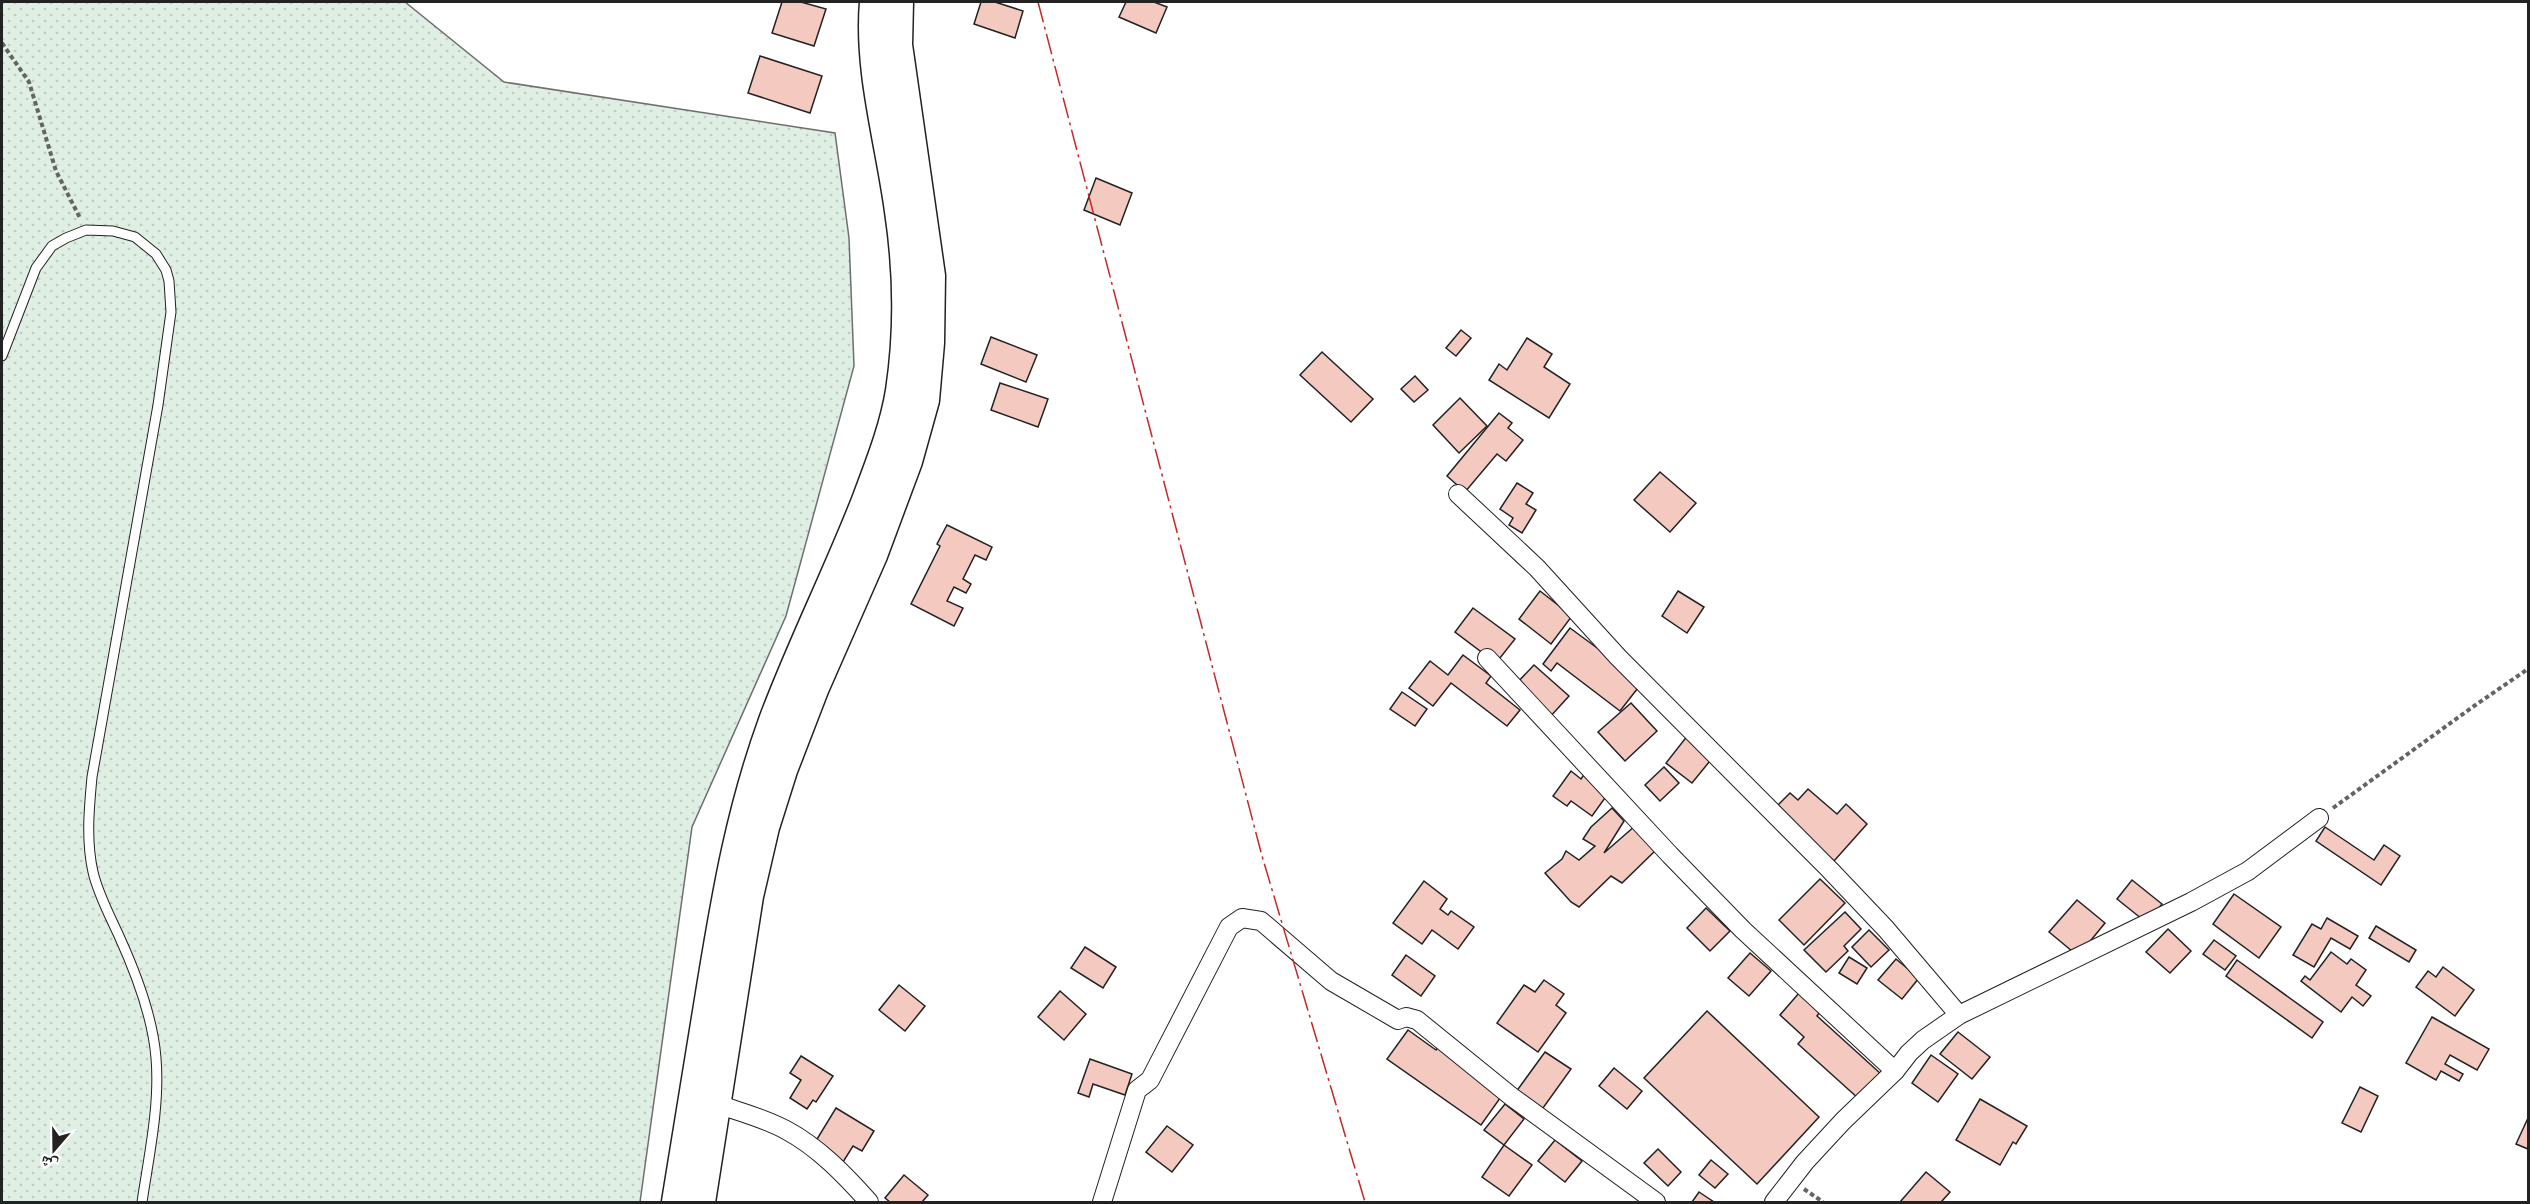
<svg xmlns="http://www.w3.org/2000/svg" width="2530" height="1204" font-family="'Source Sans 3','Noto Naskh Arabic',sans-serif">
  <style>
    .grass { fill: url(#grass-dots); stroke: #6f6f6f; stroke-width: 1.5 }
    .building { fill: #f3c9c0; stroke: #222; stroke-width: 1.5 }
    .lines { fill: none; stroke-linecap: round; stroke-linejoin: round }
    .service-casing { stroke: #222; stroke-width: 11 }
    .minor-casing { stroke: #222; stroke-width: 20 }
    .trunk-casing { stroke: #222; stroke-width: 31 }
    .path { stroke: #646464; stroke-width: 4; stroke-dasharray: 4.5 3; stroke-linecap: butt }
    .service { stroke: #fff; stroke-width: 9 }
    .minor { stroke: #fff; stroke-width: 18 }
    .trunk { stroke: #fff; stroke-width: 28 }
    .power { stroke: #c62828; stroke-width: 1.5; stroke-dasharray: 21 4.5 3 4.5; stroke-linecap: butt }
  </style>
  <defs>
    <pattern id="grass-dots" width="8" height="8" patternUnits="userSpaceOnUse" patternTransform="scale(1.5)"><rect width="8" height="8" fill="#e0efe3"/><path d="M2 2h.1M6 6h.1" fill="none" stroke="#c0cdc2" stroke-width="1.8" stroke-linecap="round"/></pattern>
  </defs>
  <rect width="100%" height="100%" fill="#fff"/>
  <!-- grass -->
  <polygon class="grass" points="2,2 405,2 504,82 835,133 849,238 854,366 786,616 692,827 640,1202 2,1202"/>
  <!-- building -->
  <g class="building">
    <polygon points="782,2 801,2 826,9 814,46 772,33"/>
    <polygon points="981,2 995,2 1023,11 1015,38 974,24"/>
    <polygon points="1126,2 1154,2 1167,7 1156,33 1119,17"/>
    <polygon points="760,56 822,76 810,113 748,93"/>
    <polygon points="1096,178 1132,193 1120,225 1084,210"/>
    <polygon points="1461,330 1471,338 1456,356 1446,348"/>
    <polygon points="991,337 1037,355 1026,382 981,364"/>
    <polygon points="1527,338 1552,354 1544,367 1570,384 1549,418 1489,380 1499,364 1507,370"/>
    <polygon points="1322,352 1373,399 1351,422 1300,375"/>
    <polygon points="1415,376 1428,390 1414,402 1401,389"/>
    <polygon points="1000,383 1048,399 1038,427 991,410"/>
    <polygon points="1460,398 1487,426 1459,453 1433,425"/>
    <polygon points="1499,413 1512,423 1508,428 1523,440 1506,461 1497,454 1465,492 1447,476"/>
    <polygon points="1660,472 1696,503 1670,532 1634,500"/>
    <polygon points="1517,483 1533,493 1526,504 1536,510 1522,533 1509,525 1513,518 1500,509"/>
    <polygon points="947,525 992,547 986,560 975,555 963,579 971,584 966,593 954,587 947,601 963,608 954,626 911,604 940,546 937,544"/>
    <polygon points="1540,591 1572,616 1551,644 1519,619"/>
    <polygon points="1678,591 1704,607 1687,633 1662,616"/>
    <polygon points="1473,608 1515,639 1496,663 1455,632"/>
    <polygon points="1570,628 1623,667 1641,684 1620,711 1557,663 1551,671 1543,664"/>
    <polygon points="1463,655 1491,676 1486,683 1520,710 1507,726 1451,683 1433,706 1409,688 1430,661 1448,675"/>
    <polygon points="1534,665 1569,696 1549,718 1514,686"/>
    <polygon points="1402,692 1427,709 1415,726 1390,709"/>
    <polygon points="1631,703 1657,731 1625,761 1598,732"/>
    <polygon points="1688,735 1714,756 1692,783 1666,763"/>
    <polygon points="1664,767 1679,783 1660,801 1645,785"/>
    <polygon points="1571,771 1581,779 1585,773 1610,791 1592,816 1571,801 1567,806 1553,796"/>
    <polygon points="1808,789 1837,814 1846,804 1867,824 1834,861 1775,808 1790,793 1798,800"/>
    <polygon points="1612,808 1624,821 1604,853 1635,826 1656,850 1622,883 1611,876 1579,907 1571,902 1545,873 1562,859 1566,851 1579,860 1595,846 1583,839 1591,827"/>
    <polygon points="2325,827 2374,860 2384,845 2400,856 2381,885 2316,841"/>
    <polygon points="1820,879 1845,903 1804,945 1779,920"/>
    <polygon points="2132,880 2162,904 2147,923 2117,899"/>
    <polygon points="1424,881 1447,899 1440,909 1448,915 1451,911 1474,927 1458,949 1432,930 1422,944 1393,923"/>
    <polygon points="2234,894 2281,927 2259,958 2213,924"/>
    <polygon points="2077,900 2105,923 2078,956 2049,932"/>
    <polygon points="1706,908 1730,931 1710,951 1687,928"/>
    <polygon points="1845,912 1861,929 1844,946 1848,951 1826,972 1804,950"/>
    <polygon points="2327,918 2358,936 2350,949 2331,938 2314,967 2293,955 2312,924 2321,929"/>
    <polygon points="2376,926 2416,950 2409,962 2369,938"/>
    <polygon points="2168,929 2191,951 2170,973 2146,952"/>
    <polygon points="1869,930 1889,950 1871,967 1852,947"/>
    <polygon points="2214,940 2236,956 2225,970 2203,954"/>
    <polygon points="1085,947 1116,967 1103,988 1071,968"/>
    <polygon points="2331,952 2347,964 2351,959 2366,970 2356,985 2371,996 2363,1006 2352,997 2341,1012 2301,981 2305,976 2310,980"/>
    <polygon points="1750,953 1771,971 1749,996 1728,978"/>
    <polygon points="1406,955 1435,976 1421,996 1392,975"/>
    <polygon points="1849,957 1867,968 1857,984 1839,973"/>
    <polygon points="1896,959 1919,978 1902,999 1878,980"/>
    <polygon points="2237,960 2323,1022 2312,1038 2226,976"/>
    <polygon points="2443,967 2474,990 2455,1016 2416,987 2428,971 2436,977"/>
    <polygon points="1544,980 1564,994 1556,1005 1566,1013 1538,1052 1497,1023 1524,985 1535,992"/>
    <polygon points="899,985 925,1006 905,1031 879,1010"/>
    <polygon points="1060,991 1086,1014 1064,1040 1038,1017"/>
    <polygon points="1799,993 1820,1012 1817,1016 1881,1074 1859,1099 1798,1044 1804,1037 1780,1015"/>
    <polygon points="1707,1011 1819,1117 1757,1184 1644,1078"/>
    <polygon points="2432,1017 2489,1049 2477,1070 2450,1055 2445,1064 2463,1074 2459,1081 2441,1071 2436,1080 2406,1063"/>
    <polygon points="1408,1030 1436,1050 1438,1047 1503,1094 1481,1125 1387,1059"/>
    <polygon points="1958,1032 1990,1057 1972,1079 1940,1054"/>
    <polygon points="1545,1052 1571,1069 1538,1115 1513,1096"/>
    <polygon points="1931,1055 1958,1074 1938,1102 1912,1083"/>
    <polygon points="801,1056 833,1076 816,1102 813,1100 807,1109 790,1098 801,1080 790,1073"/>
    <polygon points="1090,1059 1132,1074 1125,1095 1093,1084 1089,1097 1078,1093"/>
    <polygon points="1614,1068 1642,1091 1627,1109 1599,1086"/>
    <polygon points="2360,1087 2378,1096 2361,1132 2342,1123"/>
    <polygon points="1980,1099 2027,1126 2016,1144 2013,1142 2000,1165 1956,1140"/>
    <polygon points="1505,1104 1524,1119 1504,1145 1484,1130"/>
    <polygon points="836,1108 874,1131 862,1151 853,1146 843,1162 814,1144"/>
    <polygon points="2528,1118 2528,1149 2516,1144"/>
    <polygon points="1167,1126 1193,1145 1172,1172 1146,1152"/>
    <polygon points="1555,1140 1582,1161 1565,1182 1538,1161"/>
    <polygon points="1504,1145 1532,1165 1509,1196 1482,1177"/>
    <polygon points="1658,1149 1681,1172 1668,1186 1644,1163"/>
    <polygon points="1711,1160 1728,1174 1715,1188 1699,1175"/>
    <polygon points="1926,1172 1950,1192 1942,1201 1943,1202 1900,1202"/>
    <polygon points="904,1175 928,1195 922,1202 890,1202 885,1198"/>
    <polygon points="1699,1192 1714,1202 1692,1202"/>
  </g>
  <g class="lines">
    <!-- service casing -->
    <g class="service-casing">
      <path id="service" d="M 2,356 L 36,268 L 52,246 L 66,238 L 86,230 L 113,231 L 135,237 L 156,254 L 166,270 L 169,281 L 171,312 L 158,405 L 92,777 C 89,809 86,841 93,872 C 98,894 110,916 119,936 C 135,971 153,1019 156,1058 C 160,1105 149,1155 142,1202"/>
    </g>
    <!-- minor casing -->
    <g class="minor-casing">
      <g id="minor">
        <polyline points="1458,494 1537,568 1618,657 1830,870 1886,929 1959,1015"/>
        <polyline points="1487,658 1670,855 1743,930 1895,1071"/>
        <path d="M 717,1104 C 740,1112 764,1118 786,1130 C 818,1147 845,1175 869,1202"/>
        <polyline points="1102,1202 1137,1090 1150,1080 1229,927 1242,918 1261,921 1331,981 1398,1020 1406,1017 1417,1020 1512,1097 1656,1202"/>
        <polyline points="1774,1202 1805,1162 1843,1121 1895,1071 1909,1053 1923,1040 1959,1015 2191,902 2248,871 2319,818"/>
      </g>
    </g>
    <!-- trunk casing -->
    <g class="trunk-casing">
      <g id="trunk">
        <path d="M 676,1202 C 688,1129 700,1055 712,981 C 727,890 741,809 773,721 C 801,646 838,573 867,498 C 880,463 894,428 900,391 C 909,331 908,271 899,211 C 890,143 868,71 874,2"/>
        <polyline points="701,1202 749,896 765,827 783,770 815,687 873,555 908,461 925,400 930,343 931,276 898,45 899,2"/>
      </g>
    </g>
    <!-- path -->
    <g class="path">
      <polyline points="2,43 29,82 56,171 80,218"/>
      <polyline points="2333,808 2474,706 2528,669"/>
      <polyline points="1804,1189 1823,1202"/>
    </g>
    <!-- service -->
    <use href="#service" class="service"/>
    <!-- minor -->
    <use href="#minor" class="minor"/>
    <!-- trunk -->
    <use href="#trunk" class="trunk"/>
    <!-- power -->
    <polyline class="power" points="1038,2 1262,856 1365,1202"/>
  </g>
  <!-- border -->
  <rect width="2530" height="1204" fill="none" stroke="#222222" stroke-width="6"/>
  <!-- north arrow -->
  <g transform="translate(54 1150) rotate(200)" stroke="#ffffff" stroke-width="4.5" paint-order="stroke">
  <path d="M0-4.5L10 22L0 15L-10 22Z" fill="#222222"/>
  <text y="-9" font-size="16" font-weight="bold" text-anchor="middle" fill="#222222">ش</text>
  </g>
</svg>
